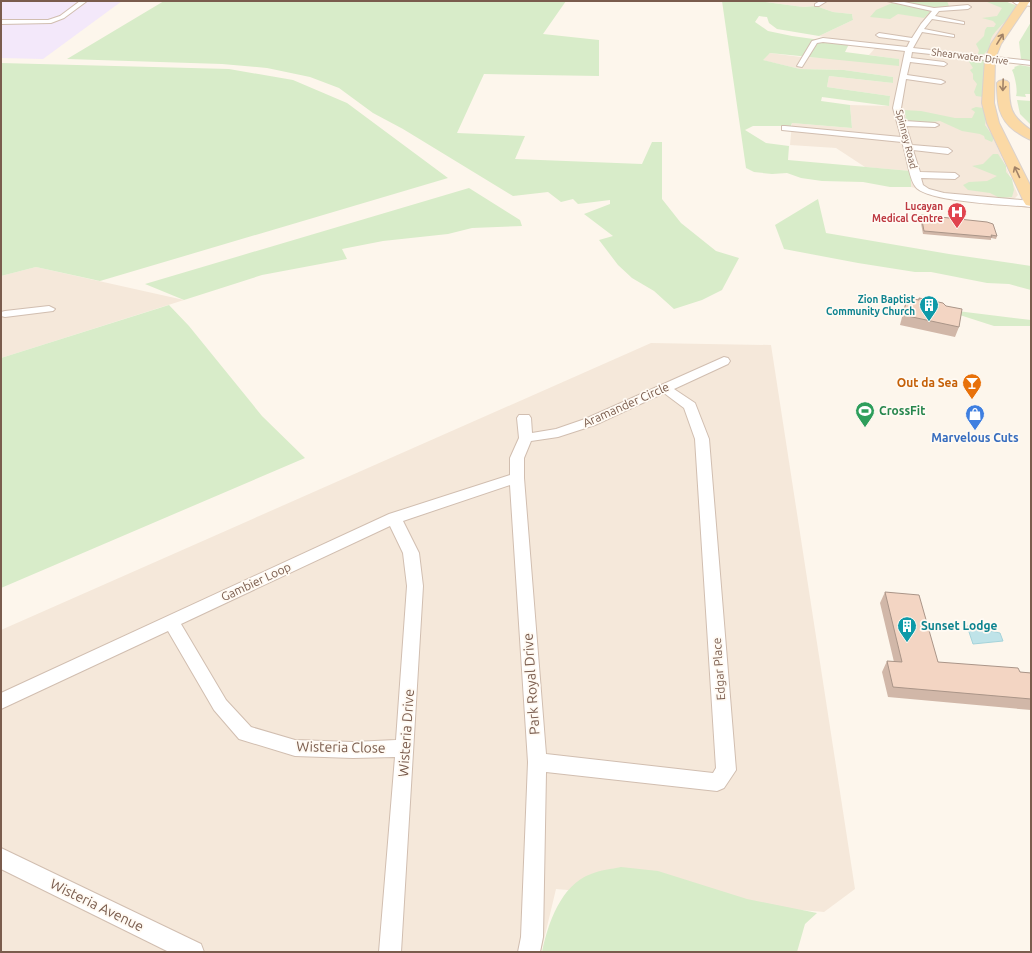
<svg xmlns="http://www.w3.org/2000/svg" width="1032" height="953" font-family="Ubuntu,sans-serif">
  <style>
    .residential { fill: #f5e8da }
    .education { fill: #f3e8fa }
    .green { fill: #d8ecc9 }
    .water { fill: #bfe3e8; stroke: #a5d3da }
    .lines { fill: none; stroke-linecap: round; stroke-linejoin: round }
    .street-casing { stroke: #d1beb0; stroke-width: 2 }
    .secondary-casing { stroke: #d6c0b0; stroke-width: 2 }
    .primary-casing { stroke: #dad1cd; stroke-width: 2 }
    .street { fill: #fff; fill-rule: evenodd }
    .secondary { fill: #fff; fill-rule: evenodd }
    .primary { fill: #fbd9a5; fill-rule: evenodd }
    .wall { fill: #d1b7a8 }
    .building { fill: #f3d5c3; stroke: #aa9588 }
    .oneway { stroke: #a18267 }
    .labels { text-anchor: middle; stroke-width: 3.5; stroke-linejoin: round; paint-order: stroke }
    .far-street-label { font-size: 10px; fill: #7a5c4d; stroke: #fffaf3 }
    .far-health-label { font-size: 10px; font-weight: bold; fill: #be3a42; stroke: #fffaf3; text-anchor: end }
    .far-culture-label { font-size: 10px; font-weight: bold; fill: #0d838f; stroke: #fffaf3; text-anchor: end }
    .food-label { font-size: 12px; font-weight: bold; fill: #c56008; stroke: #fffaf3; text-anchor: end }
    .street-label { font-size: 12px; fill: #7a5c4d; stroke: #fffaf3 }
    .leisure-label { font-size: 12px; font-weight: bold; fill: #27864d; stroke: #fffaf3; text-anchor: start }
    .shop-label { font-size: 12px; font-weight: bold; fill: #366cbe; stroke: #fffaf3 }
    .culture-label { font-size: 12px; font-weight: bold; fill: #0d838f; stroke: #fffaf3; text-anchor: start }
    .near-street-label { font-size: 14px; fill: #7a5c4d; stroke: #fffaf3 }
  </style>
  <rect width="100%" height="100%" fill="#fdf6ec"/>
  <!-- residential -->
  <g class="residential">
    <polygon points="758,1 1000,1 1017,5 1001,28 988,56 985,119 1018,195 1015,198 1006,200 938,193 911,187 911,171 865,167 836,148 790,145 792,123 852,128 850,105 889,106 890,96 827,87 829,76 893,83 893,77 844,70 800,69 762,60 770,53 801,57 898,59 869,55 876,47 819,36 853,20 852,14 833,12 816,6 803,7"/>
    <polygon points="36,267 184,300 1,358 1,276"/>
    <polygon points="651,343 771,345 855,889 824,912 556,889 541,952 1,952 1,630"/>
  </g>
  <!-- education -->
  <polygon class="education" points="1,1 122,1 43,59 1,58"/>
  <!-- green -->
  <g class="green">
    <polygon points="164,1 566,1 543,34 599,40 599,76 484,74 457,133 525,136 515,159 642,164 652,142 662,142 662,199 681,223 716,251 739,258 722,290 702,300 674,309 654,291 632,278 618,265 599,240 613,236 584,214 610,204 610,200 578,204 573,199 561,202 548,192 513,196 403,129 373,113 339,88 310,77 267,68 222,64 67,59"/>
    <polygon points="722,1 758,1 803,7 816,6 833,12 852,14 853,20 819,36 777,29 769,23 767,17 759,16 755,22 768,31 792,36 849,44 845,52 899,59 899,66 770,53 763,60 800,69 844,70 893,77 893,83 829,76 827,87 890,96 889,106 822,97 821,101 850,105 852,128 792,123 791,126 753,126 745,130 766,143 789,146 788,160 911,171 911,187 890,187 863,182 822,181 801,178 787,173 772,174 754,172 746,168"/>
    <polygon points="912,1 947,1 949,6 931,8 906,2"/>
    <path d="M 970,1 L 1005,1 L 1017,6 C 1011,18 1000,25 993,35 C 989,40 991,48 986,52 C 984,55 981,55 978,54 L 979,50 L 976,44 L 984,36 L 985,30 L 987,27 L 994,27 L 996,24 L 993,21 L 982,18 L 997,16 L 1002,8 L 987,2 Z"/>
    <polygon points="892,3 931,11 924,18 898,14 890,19 870,17 876,10"/>
    <polygon points="1031,22 1031,61 1021,59 1019,42"/>
    <polygon points="974,58 986,61 984,73 983,97 976,96 974,92 977,84 973,79 973,74 970,70 973,68 968,60"/>
    <polygon points="1,63 229,69 293,80 347,103 448,178 100,281 36,267 1,276"/>
    <path d="M 1020,65 L 1031,67 L 1031,94 L 1025,94 L 1026,97 L 1016,96 C 1018,91 1015,76 1012,70 L 1015,68 L 1014,67 Z"/>
    <polygon points="1017,100 1031,101 1031,125 1020,114"/>
    <polygon points="976,107 984,108 987,110 985,125 994,138 992,142 985,139 984,136 980,134 962,131 940,121 922,123 904,120 906,116 903,110 921,111 955,118 972,118 975,112 971,109"/>
    <polygon points="993,154 998,154 1006,166 1006,172 1012,179 1014,190 1012,197 1000,198 990,193 968,190 963,185 969,182 987,181 997,176 972,166 983,164"/>
    <polygon points="469,188 520,220 522,226 472,228 448,234 383,241 342,249 347,259 262,275 184,300 145,284"/>
    <polygon points="818,199 826,233 949,254 1031,266 1031,290 1009,284 987,283 931,272 915,272 858,263 784,249 775,225"/>
    <polygon points="169,305 189,326 262,416 305,458 1,588 1,358"/>
    <polygon points="941,309 1031,320 1031,326 994,326"/>
    <path d="M 621,867 L 658,871 L 747,899 L 817,913 L 805,924 L 797,952 L 542,952 C 548,923 561,885 591,874 C 600,870 612,869 621,867 Z"/>
  </g>
  <!-- water -->
  <polygon class="water" points="967,626 1000,633 1003,641 973,644"/>
  <g class="lines">
    <!-- street casing -->
    <g class="street-casing">
      <g id="street">
        <polygon points="80,1 87,1 64,18 51,23 1,24 1,20 48,20 60,16"/>
        <polygon points="820,1 827,1 819,6 815,6 815,4"/>
        <path d="M 887,1 L 899,1 L 934,8 L 968,5 L 971,7 L 968,9 L 939,11 L 935,16 L 964,22 L 964,24 L 932,19 L 924,29 L 954,35 L 954,37 L 922,32 L 913,48 L 1031,61 L 1031,65 L 912,52 L 911,58 L 944,62 L 947,64 L 944,66 L 910,62 L 907,75 L 941,80 L 945,82 L 941,84 L 906,79 L 901,108 L 905,121 L 935,123 L 939,125 L 935,127 L 906,126 L 912,145 L 948,148 L 952,151 L 948,154 L 913,150 L 920,172 L 955,173 L 959,176 L 955,179 L 921,178 L 923,185 L 929,189 L 944,193 L 1031,201 L 1031,207 C 1011,205 924,202 915,186 C 909,178 906,153 902,142 L 782,130 L 782,126 L 785,126 L 901,137 L 893,108 L 905,51 L 823,42 L 817,43 L 802,67 L 797,66 L 812,41 L 823,38 L 907,47 L 910,41 L 879,37 L 876,35 L 879,33 L 912,38 L 921,24 L 932,11 Z"/>
        <polygon points="49,306 55,309 53,311 5,317 1,316 1,312 5,311"/>
        <path d="M 724,357 L 728,358 L 730,361 L 728,364 L 674,389 L 695,403 L 709,439 L 736,770 L 724,788 L 717,791 L 546,772 L 543,937 L 540,952 L 518,952 L 521,937 L 528,762 L 510,485 L 403,521 L 419,553 L 423,586 L 401,952 L 379,952 L 395,757 L 353,758 L 295,756 L 239,739 L 214,710 L 168,631 L 1,709 L 1,693 L 389,514 L 510,475 L 510,458 L 519,438 L 517,418 L 519,415 L 529,415 L 531,418 L 532,433 L 556,429 L 585,419 ZM 664,393 L 684,408 L 695,439 L 716,768 L 713,773 L 546,754 L 524,478 L 524,458 L 531,441 L 558,437 L 595,425 ZM 390,526 L 403,553 L 407,586 L 396,740 L 353,742 L 295,740 L 251,727 L 226,700 L 181,624 Z"/>
        <polygon points="1,848 201,944 204,952 169,952 1,869"/>
      </g>
    </g>
    <!-- secondary casing -->
    <g class="secondary-casing">
      <polygon id="secondary" points="1012,1 1031,1 1031,6 1016,4"/>
    </g>
    <!-- primary casing -->
    <g class="primary-casing">
      <g id="primary">
        <polygon points="1020,1 1030,1 1001,44 995,59 994,103 999,123 1031,187 1031,206 1026,205 1024,202 987,123 982,103 985,59 991,44"/>
        <path d="M 1003,80 L 1007,81 L 1009,83 C 1009,107 1010,116 1031,130 L 1031,140 C 1025,138 1020,134 1015,131 C 998,118 997,103 997,83 L 999,81 Z"/>
      </g>
    </g>
    <!-- street -->
    <use href="#street" class="street"/>
    <!-- secondary -->
    <use href="#secondary" class="secondary"/>
    <!-- primary -->
    <use href="#primary" class="primary"/>
  </g>
  <!-- wall -->
  <g class="wall">
    <polygon points="921,215 997,236 996,239 991,238 991,240 923,234 920,218"/>
    <polygon points="907,298 959,327 955,337 900,325"/>
    <polygon points="885,592 938,662 1020,672 1031,673 1031,710 888,697 882,672 887,661 894,662 880,603"/>
  </g>
  <!-- building -->
  <g class="building">
    <polygon points="921,215 987,222 993,224 997,236 991,235 992,237 924,231"/>
    <polygon points="907,298 919,300 919,298 943,303 946,306 962,309 959,327 903,315"/>
    <polygon points="885,592 919,595 938,662 1018,668 1020,672 1031,673 1031,699 893,687 887,661 902,662"/>
  </g>
  <!-- one-way arrows -->
  <defs><path id="oneway-shaft" d="M-6 0H5M1.5-3L5.5 0L1.5 3" fill="none" stroke-width="1.6" stroke-linecap="round" stroke-linejoin="round"/></defs>
  <g class="oneway">
    <use href="#oneway-shaft" transform="translate(1000 39) rotate(-58)"/>
    <use href="#oneway-shaft" transform="translate(1003 85) rotate(92)"/>
    <use href="#oneway-shaft" transform="translate(1017 172) rotate(-115)"/>
  </g>
  <!-- icons -->
  <defs>
    <g id="hospital-pin" transform="scale(1)"><path d="M0 17L-7.5 6A9.5 9.5 0 1 1 7.5 6Z" fill="#e0444e" stroke="#fffaf3"/><path d="M-5-5h3v3.5h4V-5h3V5h-3V1.5h-4V5h-3Z" fill="#fff"/></g>
    <g id="building-pin" transform="scale(1)"><path d="M0 17L-7.5 6A9.5 9.5 0 1 1 7.5 6Z" fill="#0f9aa8" stroke="#fffaf3"/><path d="M-4-6H4V6H1V3H-1V6H-4ZM-2.5-4.3h1.7v1.8h-1.7ZM.8-4.3h1.7v1.8H.8ZM-2.5-1h1.7V.8h-1.7ZM.8-1h1.7V.8H.8Z" fill="#fff"/></g>
    <g id="bar-pin" transform="scale(1)"><path d="M0 17L-7.5 6A9.5 9.5 0 1 1 7.5 6Z" fill="#e8710a" stroke="#fffaf3"/><path d="M-6-5H6L.8 .8V4.5H3.5V6h-7V4.5H-.8V.8Z" fill="#fff"/></g>
    <g id="stadium-pin" transform="scale(1)"><path d="M0 17L-7.5 6A9.5 9.5 0 1 1 7.5 6Z" fill="#2e9e5b" stroke="#fffaf3"/><path d="M0-5a6.5 5 0 1 0 0 10a6.5 5 0 1 0 0-10ZM-3.5-1.8h7v3.6h-7Z" fill="#fff"/></g>
    <g id="shop-pin" transform="scale(1)"><path d="M0 17L-7.5 6A9.5 9.5 0 1 1 7.5 6Z" fill="#3f7fe0" stroke="#fffaf3"/><path d="M-5-2.5h2.3a2.7 3.5 0 0 1 5.4 0H5L5.5 6h-11ZM-1.5-2.5h3a1.5 2.3 0 0 0-3 0Z" fill="#fff"/></g>
  </defs>
  <g fill-rule="evenodd">
    <use href="#hospital-pin" x="957" y="212"/>
    <use href="#building-pin" x="929" y="305"/>
    <use href="#bar-pin" x="972" y="383"/>
    <use href="#stadium-pin" x="865" y="411"/>
    <use href="#shop-pin" x="975" y="414"/>
    <use href="#building-pin" x="907" y="626"/>
  </g>
  <g class="labels">
    <!-- far-street labels -->
    <g class="far-street-label">
      <text transform="translate(970 56) rotate(7)" y="4">Shearwater Drive</text>
      <text transform="translate(907 139) rotate(76)" y="4">Spinney Road</text>
    </g>
    <!-- far-health labels -->
    <g class="far-health-label">
      <text x="943" y="210">Lucayan<tspan x="943" dy="12">Medical Centre</tspan></text>
    </g>
    <!-- far-culture labels -->
    <g class="far-culture-label">
      <text x="915" y="303">Zion Baptist<tspan x="915" dy="12">Community Church</tspan></text>
    </g>
    <!-- food labels -->
    <g class="food-label">
      <text x="958" y="387">Out da Sea</text>
    </g>
    <!-- street labels -->
    <g class="street-label">
      <text transform="translate(626 405) rotate(-24)" y="4">Aramander Circle</text>
      <text transform="translate(256 582) rotate(-25)" y="4">Gambier Loop</text>
      <text transform="translate(719 669) rotate(-94)" y="4">Edgar Place</text>
    </g>
    <!-- leisure labels -->
    <g class="leisure-label">
      <text x="879" y="415">CrossFit</text>
    </g>
    <!-- shop labels -->
    <g class="shop-label">
      <text x="975" y="442">Marvelous Cuts</text>
    </g>
    <!-- culture labels -->
    <g class="culture-label">
      <text x="921" y="630">Sunset Lodge</text>
    </g>
    <!-- near-street labels -->
    <g class="near-street-label">
      <text transform="translate(531 684) rotate(-94)" y="5">Park Royal Drive</text>
      <text transform="translate(406 733) rotate(-86)" y="5">Wisteria Drive</text>
      <text transform="translate(341 747) rotate(1)" y="5">Wisteria Close</text>
      <text transform="translate(97 905) rotate(26)" y="5">Wisteria Avenue</text>
    </g>
  </g>
  <!-- border -->
  <rect width="1032" height="953" fill="none" stroke="#7a5c4d" stroke-width="4"/>
</svg>
